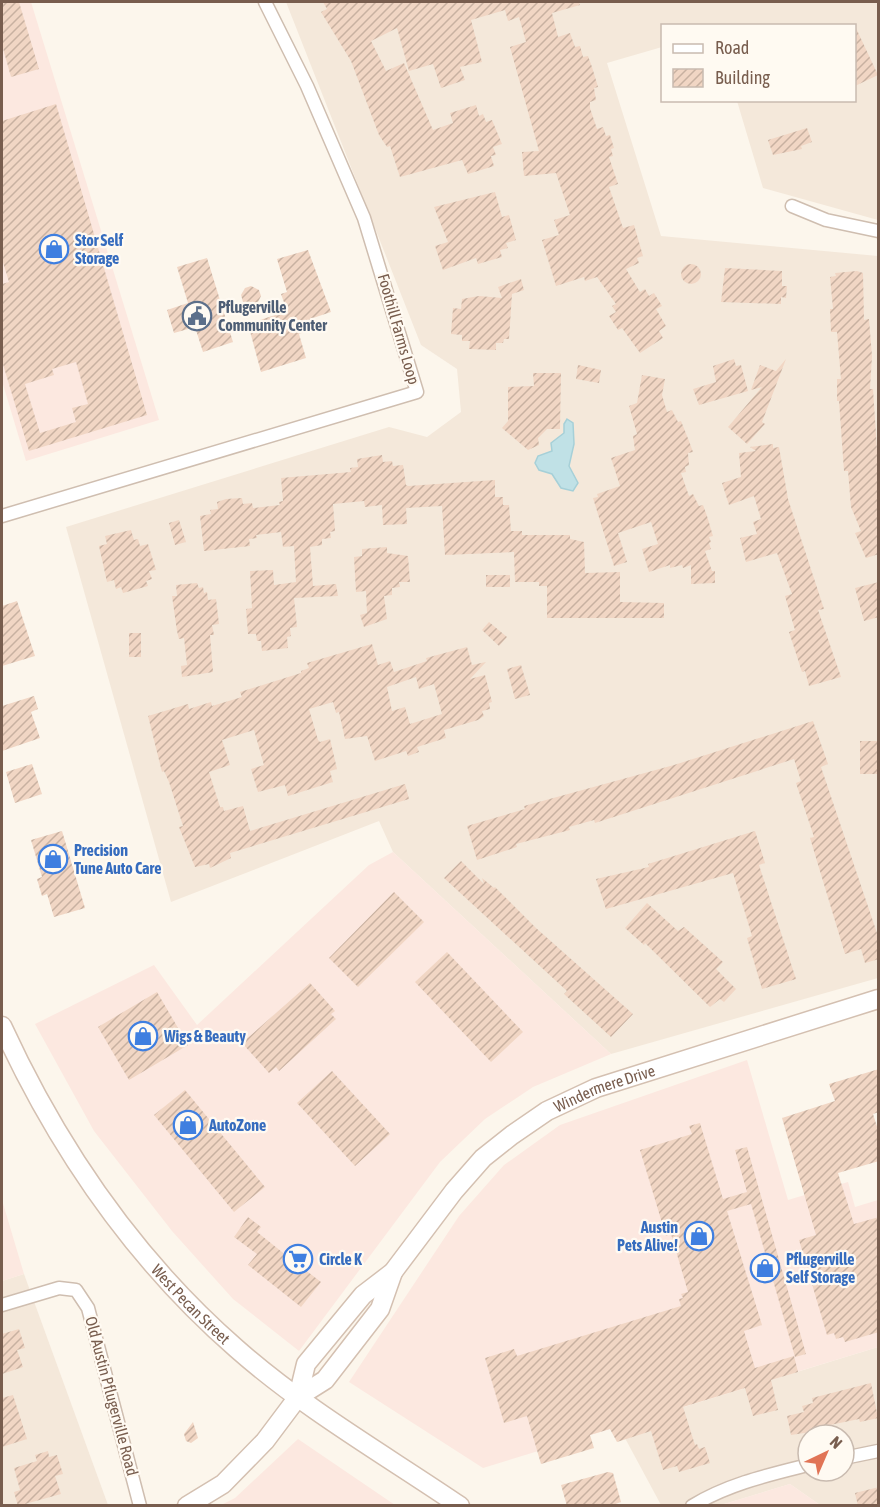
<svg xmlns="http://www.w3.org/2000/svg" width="880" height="1507" font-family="'Asap Condensed',sans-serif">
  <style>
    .residential { fill: #f4e8da; fill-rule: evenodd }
    .commercial { fill: #fce8e0 }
    .water { fill: #c0e1e6; stroke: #a6d0d8; stroke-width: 1.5 }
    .building { fill: url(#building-hatch); fill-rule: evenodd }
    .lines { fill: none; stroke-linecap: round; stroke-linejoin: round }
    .street-casing { stroke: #cfbeb0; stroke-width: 15 }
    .secondary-casing { stroke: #d4c0b1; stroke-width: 21 }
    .street { stroke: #fff; stroke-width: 12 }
    .secondary { stroke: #fff; stroke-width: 18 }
    .labels { text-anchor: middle; stroke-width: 4.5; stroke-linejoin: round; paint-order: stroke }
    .shop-label { font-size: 16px; font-weight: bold; fill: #366cbe; stroke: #fffaf2; text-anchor: start }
    .service-label { font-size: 16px; font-weight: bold; fill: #4e5e75; stroke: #fffaf2; text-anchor: start }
    .street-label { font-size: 16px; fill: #785d4e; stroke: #fffaf2 }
  </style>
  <defs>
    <pattern id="building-hatch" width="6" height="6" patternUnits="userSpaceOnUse" patternTransform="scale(1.5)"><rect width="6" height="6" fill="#f1d6c4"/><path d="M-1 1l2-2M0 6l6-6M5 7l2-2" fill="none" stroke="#c8b1a1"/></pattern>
  </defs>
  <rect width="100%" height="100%" fill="#fcf6ec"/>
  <!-- residential -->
  <g class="residential">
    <polygon points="286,2 878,2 878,220 763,188 737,101 854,100 854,26 662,26 662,47 607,63 661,236 878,256 878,978 611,1054 393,852 379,821 171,902 66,527 389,427 427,437 461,412 457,369 421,345"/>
    <polygon points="24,1274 108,1505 2,1506 2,1281"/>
    <path d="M 878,1347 L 878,1505 L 820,1505 L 790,1484 L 721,1505 L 661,1505 L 619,1427 ZM 808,1435 L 844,1435 L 844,1471 L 808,1471 Z"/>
  </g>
  <!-- commercial -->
  <g class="commercial">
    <polygon points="2,2 31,2 159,420 26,461 2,381"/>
    <polygon points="393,852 611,1054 533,1087 485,1119 440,1162 299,1351 233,1299 172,1231 94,1131 35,1024 154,965 197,1025 369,865"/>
    <polygon points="747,1060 788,1200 848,1182 855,1207 878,1200 878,1347 483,1468 349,1382 459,1216 504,1165 560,1125"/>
    <polygon points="2,1200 24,1274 2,1281"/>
    <polygon points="298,1439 395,1505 221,1505 235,1498"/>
    <polygon points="790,1484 820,1505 721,1505 724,1504"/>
  </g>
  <!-- water -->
  <polygon class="water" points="567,419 573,423 574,444 569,466 578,483 573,491 561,488 552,474 539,470 535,463 538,456 552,451 551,443 564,433 564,424"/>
  <!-- building -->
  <g class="building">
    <polygon points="2,2 19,2 39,69 11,77 2,45"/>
    <polygon points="323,2 579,2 580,5 552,13 558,37 570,33 575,47 580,46 583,57 588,56 592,67 598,87 594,88 596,100 590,102 590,108 597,129 603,127 606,136 610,135 614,148 611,149 613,156 609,157 618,184 609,187 623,228 634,225 643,256 637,258 639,263 626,269 640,292 645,289 649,296 654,293 662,306 656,309 666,326 659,331 663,338 640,353 622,328 618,330 609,316 616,312 612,306 616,304 597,277 585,281 584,277 556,286 542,240 559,235 554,220 570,215 556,173 524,176 522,152 539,151 510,47 526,42 519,17 508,21 505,10 471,20 482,62 460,67 465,80 441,88 433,64 409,71 397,28 371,41 386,71 404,63 433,130 453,123 450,113 476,105 479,116 483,114 486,122 492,120 502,144 493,147 496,155 491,156 494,166 468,174 462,160 400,177 390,146 387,147 379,135 351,61 321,12 327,9"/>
    <polygon points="855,26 878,75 855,86"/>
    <path d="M 56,104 L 147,415 L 29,451 L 2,361 L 2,284 L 9,282 L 2,259 L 2,121 ZM 76,362 L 88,404 L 72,408 L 76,422 L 40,433 L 25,384 L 54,375 L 52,369 Z"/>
    <polygon points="807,128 812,142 801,146 802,149 773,155 768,140"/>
    <polygon points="495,192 502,217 509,215 516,240 506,243 508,248 500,250 502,257 478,264 476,258 443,270 435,246 448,242 434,207"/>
    <polygon points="308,250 331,312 310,319 313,329 299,334 306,358 261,372 248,324 287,311 281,294 287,292 277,259"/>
    <polygon points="207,258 233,342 203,352 195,327 174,333 167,310 188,303 177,267"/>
    <circle cx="691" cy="274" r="10"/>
    <polygon points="725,268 782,271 782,286 787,286 786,298 781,297 781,304 721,302"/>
    <polygon points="857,271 863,273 864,320 869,319 872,356 870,389 873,389 879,480 879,554 866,558 855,533 861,531 851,507 848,471 844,471 839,401 837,401 837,379 841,379 837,332 831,332 830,309 833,309 830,277 836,276 835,273"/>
    <polygon points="521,279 524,290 512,294 509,339 504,339 503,343 496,343 496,350 469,349 470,341 462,341 462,335 451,334 453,308 461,309 462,299 479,296 502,298 498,287"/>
    <polygon points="251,286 259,290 261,296 255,308 243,302 241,295 245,288"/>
    <polygon points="734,359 736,366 741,365 748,391 699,405 693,389 716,382 713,366"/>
    <polygon points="786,359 762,422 765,424 747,444 728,427 762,387 751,390 760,365 776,371"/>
    <polygon points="578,365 601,370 599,383 576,379"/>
    <polygon points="533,373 561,373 560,429 547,429 538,438 539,445 528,450 502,428 508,421 508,387 534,386"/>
    <polygon points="642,375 665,379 662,395 667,412 672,410 678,422 681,421 689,441 693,452 688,453 689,465 685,467 686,472 681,473 689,496 693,494 699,506 703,505 707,516 713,536 709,537 711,542 709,543 711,549 705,551 712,571 715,571 715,583 691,584 691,565 683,568 682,565 670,568 670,565 649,572 642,549 658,544 651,522 618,533 627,562 614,566 593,498 598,497 597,494 620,486 611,458 635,450 633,436 637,434 629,406 637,403"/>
    <polygon points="773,444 773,448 779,447 788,499 824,609 818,610 841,677 809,686 805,671 802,672 789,632 795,630 785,596 792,594 777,553 746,562 740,538 757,534 753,522 761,519 754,496 729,505 722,483 741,477 739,453 756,451 750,447"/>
    <polygon points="382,455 383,462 392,461 393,466 403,465 406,485 408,486 495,480 495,497 503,497 503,505 509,505 511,531 522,531 522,535 570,535 570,539 584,542 585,573 620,572 620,602 664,603 664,618 547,618 547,586 539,586 539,582 515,582 514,552 445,555 442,506 406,508 407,524 383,525 382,505 365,507 364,501 333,504 335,531 330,532 331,538 322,539 322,545 310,547 313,586 336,584 338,596 294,598 297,627 290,628 291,636 287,637 288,648 262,651 261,641 257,641 256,634 248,634 246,609 252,608 250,571 273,570 274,585 296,582 294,546 283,547 281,532 256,535 257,538 249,539 250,546 204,551 200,516 211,514 210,510 218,509 217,502 226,499 242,498 243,504 252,503 253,508 280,505 279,502 283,501 281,478 351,472 350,468 358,467 357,459"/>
    <polygon points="179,520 186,542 175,545 169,523"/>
    <polygon points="131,530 134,540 138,539 140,546 148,544 156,570 149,571 152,579 146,581 148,586 123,593 121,587 116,589 114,580 107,582 99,546 107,544 105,536"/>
    <polygon points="387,547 387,553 408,556 410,582 399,582 400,587 392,588 392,595 384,596 387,619 364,627 360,615 367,613 366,591 356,592 354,557 362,556 362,549"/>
    <rect x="486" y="575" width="24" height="12"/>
    <polygon points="879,582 879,617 864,621 855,588"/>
    <polygon points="197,583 199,588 203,587 204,593 207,592 208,600 216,599 219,624 212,625 214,635 210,635 213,672 182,677 181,666 187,665 184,638 179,639 177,631 172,596 177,596 176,585"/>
    <polygon points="17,601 35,656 2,666 2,606"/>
    <polygon points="489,622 507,637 499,646 482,630"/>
    <rect x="129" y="633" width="12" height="24"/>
    <path d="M 372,644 L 378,665 L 390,661 L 394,672 L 427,661 L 426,658 L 467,647 L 472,665 L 486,662 L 470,679 L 485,675 L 492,702 L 489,703 L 490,709 L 482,711 L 484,716 L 478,720 L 444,730 L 446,738 L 417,747 L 419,752 L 408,756 L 406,751 L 375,761 L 367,736 L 345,739 L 339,712 L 336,713 L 333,702 L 309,709 L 318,740 L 320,742 L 330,739 L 337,769 L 330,771 L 333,782 L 288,796 L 285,785 L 258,792 L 251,769 L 264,765 L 254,730 L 222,740 L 230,765 L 209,772 L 220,807 L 223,807 L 224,811 L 243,806 L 250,831 L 405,784 L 409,799 L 230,853 L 231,858 L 210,868 L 209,864 L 195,867 L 179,827 L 183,826 L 169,782 L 164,771 L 162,772 L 148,716 L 188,704 L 189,709 L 211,702 L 212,706 L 242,697 L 240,692 L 301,673 L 301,671 L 309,668 L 307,663 ZM 416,677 L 419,689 L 434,684 L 442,714 L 410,724 L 405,707 L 392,711 L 387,687 Z"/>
    <polygon points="521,665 530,695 515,699 507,669"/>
    <polygon points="34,696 38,709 31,712 40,738 2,751 2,706"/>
    <polygon points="813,721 828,764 821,767 878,936 879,959 865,963 861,949 845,954 810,838 814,837 796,783 801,781 794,759 595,823 594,820 569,827 570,830 516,844 517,847 477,860 467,826 525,809 524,806 674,765"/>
    <rect x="860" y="741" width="19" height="33"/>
    <polygon points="32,764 42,794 15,803 6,772"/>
    <polygon points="62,831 85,908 54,917 47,894 42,896 37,879 42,877 31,840"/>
    <polygon points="755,831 765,863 759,865 796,979 762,989 747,938 752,936 733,873 606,909 596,879 649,867 648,864"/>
    <polygon points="461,861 484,884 482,878 494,888 495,887 536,928 633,1014 611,1037 564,994 567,991 444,878"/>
    <polygon points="394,892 424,922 358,987 329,958"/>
    <polygon points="647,903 678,931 684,927 723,962 716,969 736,989 724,1002 720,999 710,1007 645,943 644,945 625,928"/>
    <polygon points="447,952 523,1032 491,1062 415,982"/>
    <polygon points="310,983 335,1011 331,1014 336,1019 279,1071 276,1067 269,1073 242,1043"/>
    <polygon points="157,992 188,1045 129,1080 98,1027"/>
    <polygon points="879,1069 879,1112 873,1114 879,1133 879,1161 838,1173 854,1224 879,1217 879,1332 845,1342 843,1337 836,1339 834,1333 827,1335 799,1240 816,1235 782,1118 835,1101 829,1084"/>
    <polygon points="332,1071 390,1134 355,1166 297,1103"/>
    <polygon points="185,1090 265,1187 234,1212 154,1115"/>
    <polygon points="700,1123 723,1199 747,1192 735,1150 747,1147 806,1354 795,1357 751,1204 727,1211 762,1325 744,1331 755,1368 794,1356 798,1372 771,1380 778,1410 753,1416 745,1388 683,1407 695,1445 697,1444 699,1449 705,1447 710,1463 679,1472 677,1466 663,1470 651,1431 617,1442 610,1429 590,1435 594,1448 541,1464 527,1416 504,1423 485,1358 514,1349 517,1356 681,1306 679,1299 683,1298 681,1294 688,1292 671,1234 666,1236 640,1150 692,1134 689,1126"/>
    <polygon points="248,1217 261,1227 257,1232 287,1256 292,1249 309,1262 304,1269 321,1282 301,1307 248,1265 257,1254 234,1237"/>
    <polygon points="19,1329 25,1348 17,1350 23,1367 2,1374 2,1334"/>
    <polygon points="871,1383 878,1418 860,1422 859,1419 830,1425 831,1429 791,1435 787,1416 804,1412 802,1406 813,1403 812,1398"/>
    <polygon points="13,1395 27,1439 2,1447 2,1398"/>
    <polygon points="193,1422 198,1438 191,1443 186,1441 184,1434"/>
    <polygon points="48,1451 49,1457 57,1455 63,1474 55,1476 61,1494 18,1506 14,1492 20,1490 14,1468 37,1461 35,1455"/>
    <polygon points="608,1472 613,1473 621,1502 610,1506 567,1506 561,1485"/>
    <polygon points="879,1487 879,1506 858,1506 855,1493"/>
  </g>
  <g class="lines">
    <!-- street casing -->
    <g class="street-casing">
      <g id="street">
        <polyline points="792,206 826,220 878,231"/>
        <polyline points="2,516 417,392 364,218 307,86 265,2"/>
        <polyline points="2,1305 59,1288 76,1290 88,1308 140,1506"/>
        <polyline points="844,1458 878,1451"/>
        <path d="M 692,1506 C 728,1484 768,1475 808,1465"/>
      </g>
    </g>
    <!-- secondary casing -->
    <g class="secondary-casing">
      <g id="secondary">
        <path id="s1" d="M 2,1026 C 58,1148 136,1261 237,1349 C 305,1409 385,1455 460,1506"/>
        <path id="s2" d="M 298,1397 L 306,1364 L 363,1295 L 393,1272 L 454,1191 L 483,1158 L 512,1135 L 547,1111 L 596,1088 L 878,999"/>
        <polyline points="187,1506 223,1484 265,1441 298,1397 325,1380 380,1309 393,1272"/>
      </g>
    </g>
    <!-- street -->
    <use href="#street" class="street"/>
    <!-- secondary -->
    <use href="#secondary" class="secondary"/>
  </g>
  <!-- icons -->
  <defs>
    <g id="shop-ring" transform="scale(1.5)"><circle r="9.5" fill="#fffaf2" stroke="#3f7fe0" stroke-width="1.5"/><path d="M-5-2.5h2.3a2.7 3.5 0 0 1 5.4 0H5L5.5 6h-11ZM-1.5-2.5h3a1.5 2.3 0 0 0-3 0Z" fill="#3f7fe0"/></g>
    <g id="civic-ring" transform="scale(1.5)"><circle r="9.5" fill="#fffaf2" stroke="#5c6f8a" stroke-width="1.5"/><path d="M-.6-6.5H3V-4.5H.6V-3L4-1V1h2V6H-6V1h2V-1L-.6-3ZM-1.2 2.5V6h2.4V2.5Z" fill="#5c6f8a"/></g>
    <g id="supermarket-ring" transform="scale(1.5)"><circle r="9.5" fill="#fffaf2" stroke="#3f7fe0" stroke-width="1.5"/><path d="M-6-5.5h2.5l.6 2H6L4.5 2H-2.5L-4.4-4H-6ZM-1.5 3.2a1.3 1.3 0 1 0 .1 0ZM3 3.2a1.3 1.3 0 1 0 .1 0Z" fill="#3f7fe0"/></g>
  </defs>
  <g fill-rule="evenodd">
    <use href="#shop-ring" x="54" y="249"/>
    <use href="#civic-ring" x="197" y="316"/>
    <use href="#shop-ring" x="53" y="859"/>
    <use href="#shop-ring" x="143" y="1036"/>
    <use href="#shop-ring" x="188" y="1125"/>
    <use href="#shop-ring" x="699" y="1236"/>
    <use href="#supermarket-ring" x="298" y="1259"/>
    <use href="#shop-ring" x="765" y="1268"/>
  </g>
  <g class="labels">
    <!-- shop labels -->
    <g class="shop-label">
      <text x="75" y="246">Stor Self<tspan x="75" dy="18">Storage</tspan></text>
      <text x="74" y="856">Precision<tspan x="74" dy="18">Tune Auto Care</tspan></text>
      <text x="164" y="1042">Wigs &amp; Beauty</text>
      <text x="209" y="1131">AutoZone</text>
      <text x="678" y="1233" text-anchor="end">Austin<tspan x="678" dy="18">Pets Alive!</tspan></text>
      <text x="319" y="1265">Circle K</text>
      <text x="786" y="1265">Pflugerville<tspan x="786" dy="18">Self Storage</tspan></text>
    </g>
    <!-- service labels -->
    <g class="service-label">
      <text x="218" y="313">Pflugerville<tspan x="218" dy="18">Community Center</tspan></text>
    </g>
    <!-- street labels -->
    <g class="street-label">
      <text transform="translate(399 329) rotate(74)" y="6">Foothill Farms Loop</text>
      <text dy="6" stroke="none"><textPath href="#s2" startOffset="448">Windermere Drive</textPath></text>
      <text dy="6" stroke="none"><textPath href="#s1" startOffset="338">West Pecan Street</textPath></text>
      <text transform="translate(112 1396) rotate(75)" y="6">Old Austin Pflugerville Road</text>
    </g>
  </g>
  <!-- border -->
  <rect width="880" height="1507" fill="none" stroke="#785d4e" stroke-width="6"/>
  <!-- legend -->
  <rect x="661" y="24" width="195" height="78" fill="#fffaf2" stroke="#c9bbb0" stroke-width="1.5"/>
  <rect x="673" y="44" width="30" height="9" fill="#ffffff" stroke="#c9bbb0" stroke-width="1.5"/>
  <text x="715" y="54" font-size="18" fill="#785d4e">Road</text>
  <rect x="673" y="69" width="30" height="18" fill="url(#building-hatch)" stroke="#c9bbb0" stroke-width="1.5"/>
  <text x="715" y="84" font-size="18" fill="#785d4e">Building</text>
  <!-- north arrow -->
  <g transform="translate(826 1453) rotate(44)"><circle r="28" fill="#fffaf2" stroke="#c9bbb0" stroke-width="1.5"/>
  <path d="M0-4.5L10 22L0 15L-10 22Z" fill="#e17456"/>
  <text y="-9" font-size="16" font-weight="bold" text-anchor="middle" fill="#785d4e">N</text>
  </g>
</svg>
